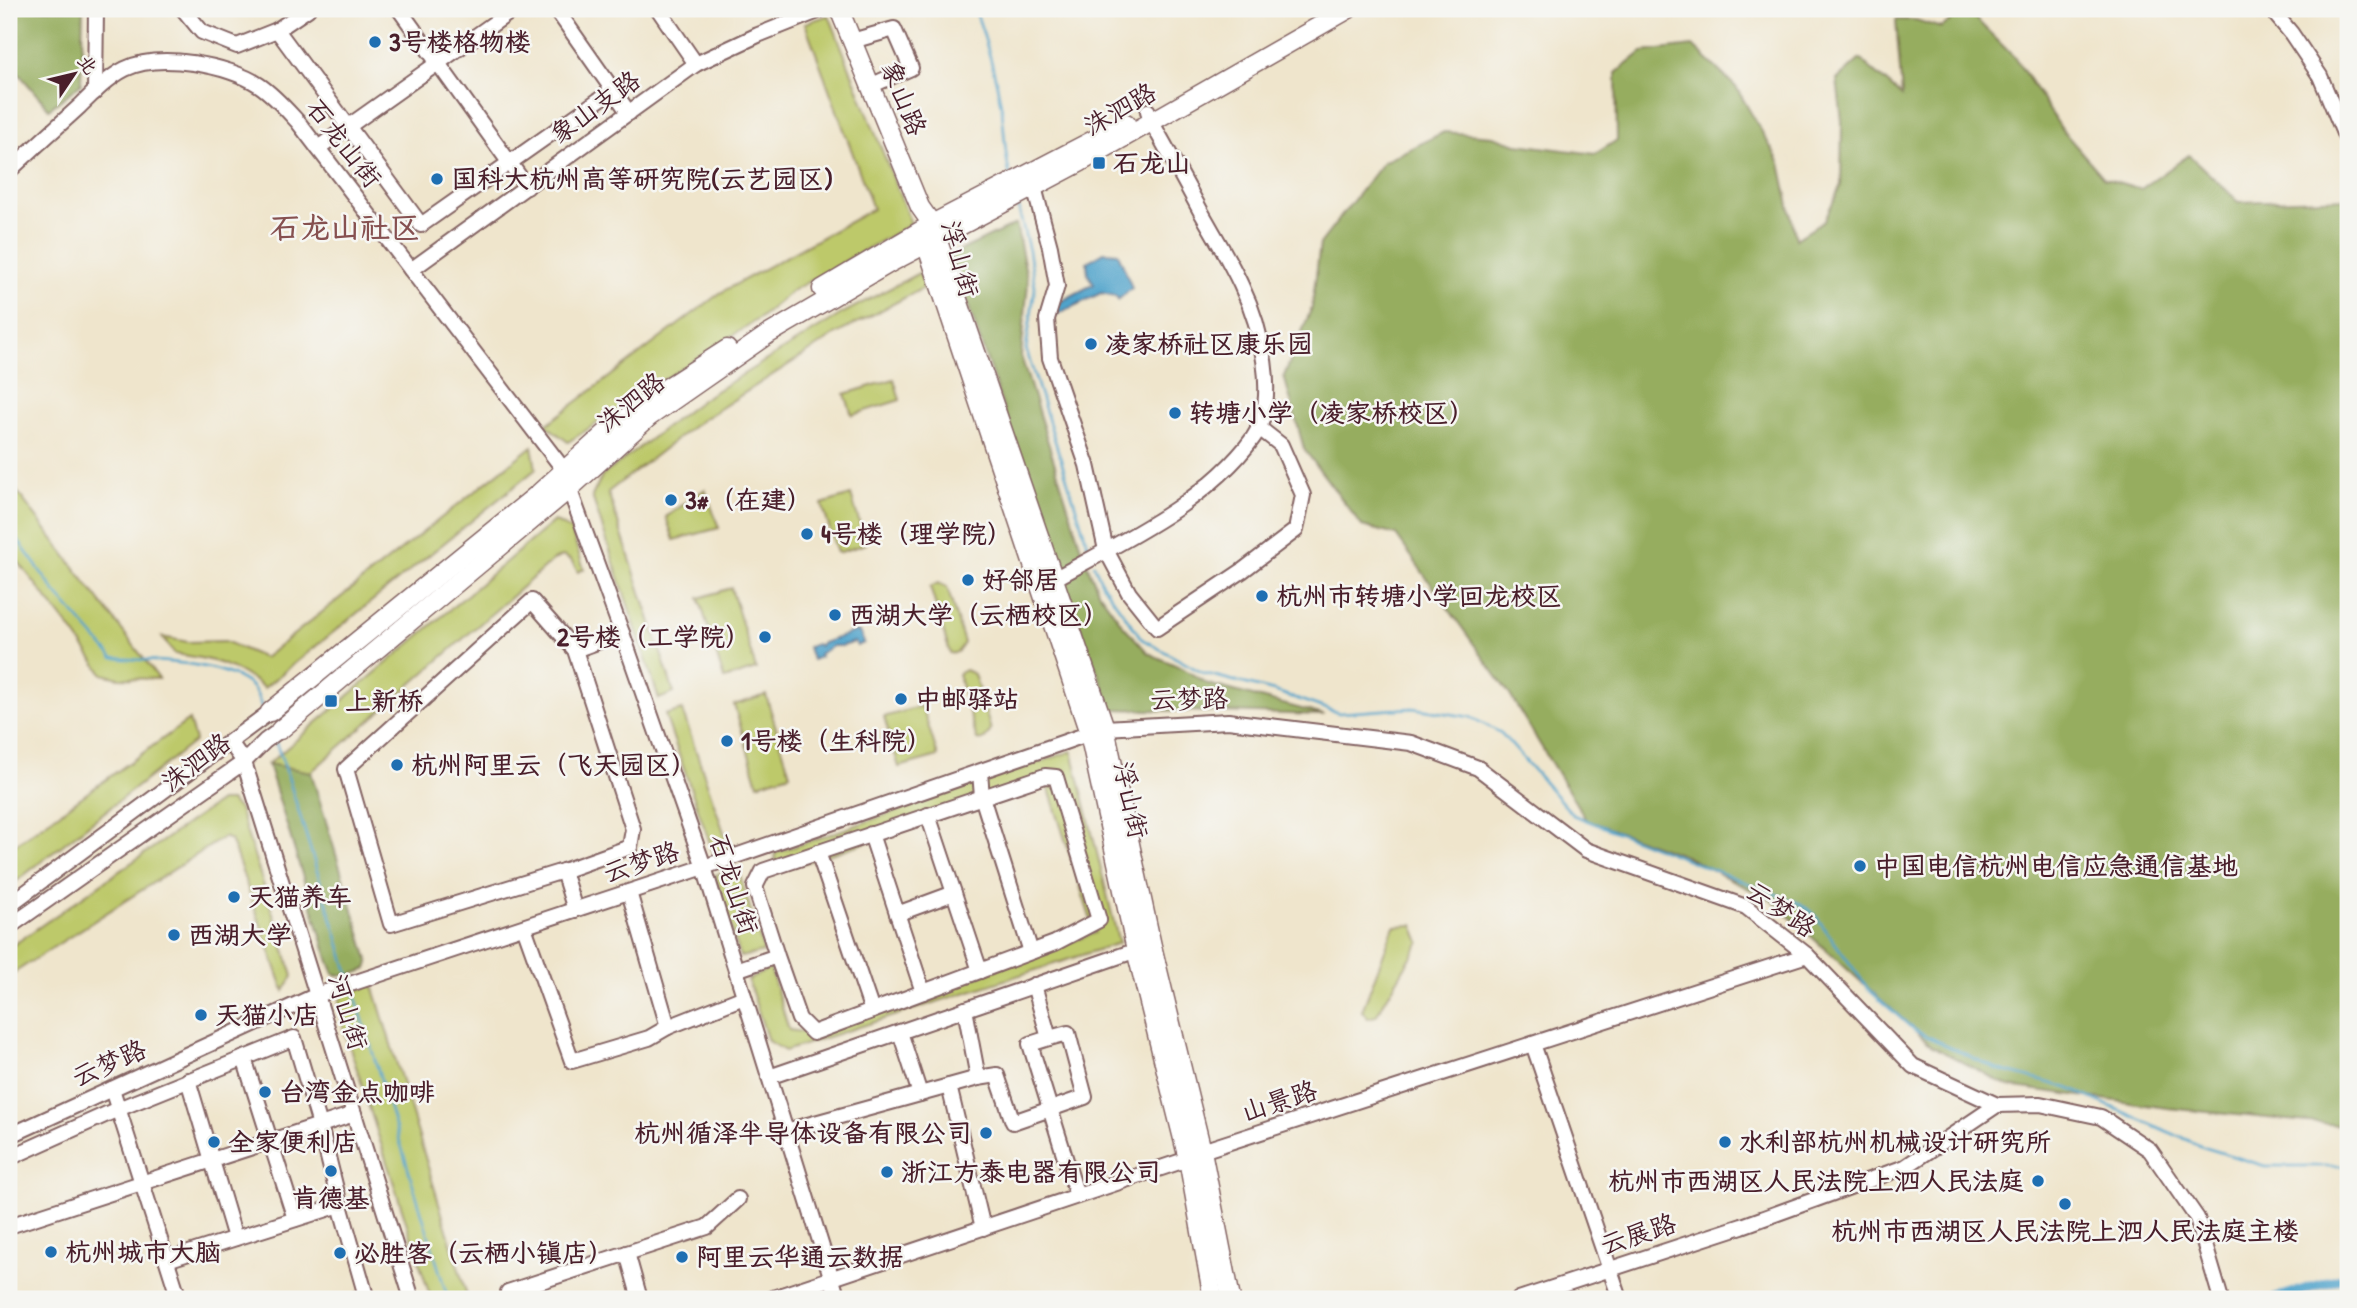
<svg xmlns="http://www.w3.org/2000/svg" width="2357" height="1308" font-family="'Patrick Hand','LXGW WenKai TC',sans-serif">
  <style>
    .green { fill: #bdc96b; stroke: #84744b; stroke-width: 2 }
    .forest { fill: #96ad5f; stroke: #706645; stroke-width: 2 }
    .water { fill: #4fa3cb; stroke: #4c617b; stroke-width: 2 }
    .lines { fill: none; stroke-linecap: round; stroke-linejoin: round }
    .stream { stroke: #4fa3cb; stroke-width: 2.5 }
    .canal { stroke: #4fa3cb; stroke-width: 10 }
    .minor-casing { stroke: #846463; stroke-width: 18 }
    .major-casing { stroke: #846463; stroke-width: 21 }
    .minor { stroke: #fff; stroke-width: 14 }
    .major { stroke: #fff; stroke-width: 18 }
    .poi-dot { fill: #1f6fb2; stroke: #f6f6f2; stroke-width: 2.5 }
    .labels { text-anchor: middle; stroke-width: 5; stroke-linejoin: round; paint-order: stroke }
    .poi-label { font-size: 26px; font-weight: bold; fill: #4a1f2b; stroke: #f6f6f2; text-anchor: start }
    .street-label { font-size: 26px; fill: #4a1f2b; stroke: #f6f6f2 }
    .quarter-label { font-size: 30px; font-weight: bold; fill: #865050; stroke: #f6f6f2 }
  </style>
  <rect width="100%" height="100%" fill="#f6f6f2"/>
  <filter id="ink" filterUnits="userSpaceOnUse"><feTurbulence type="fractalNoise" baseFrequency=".0143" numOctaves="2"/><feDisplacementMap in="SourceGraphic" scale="14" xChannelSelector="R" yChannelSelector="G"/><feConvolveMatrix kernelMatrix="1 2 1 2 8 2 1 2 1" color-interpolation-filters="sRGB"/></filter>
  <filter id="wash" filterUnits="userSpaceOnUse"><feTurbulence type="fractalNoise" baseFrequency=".00686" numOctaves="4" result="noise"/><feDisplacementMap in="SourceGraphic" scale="28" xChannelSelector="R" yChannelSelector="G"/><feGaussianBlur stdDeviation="1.57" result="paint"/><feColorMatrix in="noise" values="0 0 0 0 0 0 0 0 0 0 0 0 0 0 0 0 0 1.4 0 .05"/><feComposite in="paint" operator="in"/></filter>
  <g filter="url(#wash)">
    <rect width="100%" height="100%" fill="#efe5cc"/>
    <!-- green -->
    <g class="green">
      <polygon points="829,15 911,224 792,291 761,317 568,442 546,425 720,293 873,209 805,23"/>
      <polygon points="919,273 925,287 838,333 696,424 608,492 674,693 659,699 592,496 602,476 703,399 843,313"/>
      <polygon points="894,379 900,400 852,415 845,394"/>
      <path d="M 532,446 L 536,469 L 264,688 C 233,664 213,659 175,654 L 162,637 L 188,642 L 225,641 L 264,658 Z"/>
      <polygon points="9,481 159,679 119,678 103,674 74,633 9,550"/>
      <polygon points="705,489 719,528 674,540 666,517"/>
      <polygon points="851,495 866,544 837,553 822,504"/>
      <polygon points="554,521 571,530 584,569 578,572 571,560 563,556 553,560 311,772 268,764"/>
      <path d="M 938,583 L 947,587 L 964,643 C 960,649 957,655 950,653 L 930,587 Z"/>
      <polygon points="731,588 756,669 724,679 699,598"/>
      <path d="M 965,670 L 974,674 L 991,730 C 987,736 985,742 977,740 L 958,674 Z"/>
      <polygon points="766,695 790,774 758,784 734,705"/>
      <polygon points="922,706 938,756 899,767 884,717"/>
      <polygon points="682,710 729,847 713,852 665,715"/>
      <polygon points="189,720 195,741 9,887 9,849"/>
      <polygon points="1072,751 1119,943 785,1051 768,1041 748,980 770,968 789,1030 818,1034 1095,933 1047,783 776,872 775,853"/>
      <polygon points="220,801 230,801 239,809 293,976 284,991 234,849 230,840 224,837 9,976 9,948"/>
      <polygon points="737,867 764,952 740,957 715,875"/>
      <polygon points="1413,925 1420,942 1376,1016 1368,1018 1362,1011 1394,926"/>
      <polygon points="373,985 468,1299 431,1299 343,1026 339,1004 342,995"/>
    </g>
    <!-- forest -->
    <g class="forest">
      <polygon points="13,9 83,9 81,84 49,109 9,62 15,15"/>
      <polygon points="1966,9 2015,58 2063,131 2104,178 2141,189 2189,155 2239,202 2348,198 2348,1126 2167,1108 2008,1086 1932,1046 1771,900 1685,856 1586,820 1510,695 1396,535 1362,526 1304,449 1284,376 1312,307 1320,244 1383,162 1444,132 1493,136 1517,144 1595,154 1617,140 1616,73 1642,52 1693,46 1736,87 1780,163 1796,239 1824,221 1841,185 1842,121 1837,80 1860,59 1902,96 1896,20 1916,20 1941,28"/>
      <polygon points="1016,224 1028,283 1021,356 1083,554 1098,591 1122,624 1148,653 1182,668 1208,684 1324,715 1112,709 1063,583 951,255"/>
      <path d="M 268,764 L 311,772 L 369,963 L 367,969 C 355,974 347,977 334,974 L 329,962 Z"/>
    </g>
    <!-- water -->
    <g class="water">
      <polygon points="1104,252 1118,253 1132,288 1118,300 1116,296 1101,293 1047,319 1050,307 1094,284 1088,274 1087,262"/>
      <polygon points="856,631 860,633 864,643 857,646 855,642 841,646 833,646 819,654 820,657 812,660 808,647 816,644 820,646 820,644"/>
    </g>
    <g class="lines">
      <!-- stream -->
      <g class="stream">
        <path d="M 975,9 C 986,40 995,72 1001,105 C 1005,129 1004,152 1010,176"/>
        <polyline points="1017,203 1029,251 1035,288 1026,349 1091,555"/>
        <path d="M 9,528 L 56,593 L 113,658 C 150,661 225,661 252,687 C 258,693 260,704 263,712"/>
        <polyline points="1094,564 1102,584 1142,639 1203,673 1274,691 1339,713 1413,708 1470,717 1501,733 1573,815 1801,904 1815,915 1869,990 1914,1030 1997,1069 2068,1088 2203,1147 2265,1166 2348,1166"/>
        <polyline points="275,741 285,767 350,978"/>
        <polyline points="353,988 448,1299"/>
      </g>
      <!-- canal -->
      <polyline class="canal" points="2274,1299 2348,1276"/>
    </g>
  </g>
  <g filter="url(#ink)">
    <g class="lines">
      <!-- minor casing -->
      <g class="minor-casing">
        <g id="minor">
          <polyline points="183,9 202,32 237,46 277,30"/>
          <polyline points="308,9 277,30 421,225 613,90"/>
          <polyline points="399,9 527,187"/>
          <polyline points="556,9 629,113"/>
          <polyline points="658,9 696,64"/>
          <polyline points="2271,9 2291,33 2320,76 2348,143"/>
          <polyline points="852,41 894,29 911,68 870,86"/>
          <polyline points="95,92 96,9"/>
          <polyline points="318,148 514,9"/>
          <path d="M 9,171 C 32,149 56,128 80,106 C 93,93 109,77 125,69 C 159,52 229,65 259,85 C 274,95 286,109 298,122 L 561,466 L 622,633 L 704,867 L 838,1299"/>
          <polyline points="1034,187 1050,247 1057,286 1047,319 1050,358 1087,465 1106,550 1129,593 1157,628 1242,571 1296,530 1303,495 1281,445 1258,427"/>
          <polyline points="411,270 696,64 758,35 823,9"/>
          <path d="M 1054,579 C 1121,542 1207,502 1253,438 C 1280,400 1260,324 1241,285 C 1229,259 1214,235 1200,210 C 1184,180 1168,151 1151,121 L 1148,111"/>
          <polygon points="532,601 575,650 633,829 630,847 563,871 391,924 346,769"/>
          <polyline points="575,650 622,633"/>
          <polyline points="230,742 244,762 412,1299"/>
          <polyline points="980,772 982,797 1031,952"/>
          <polyline points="928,815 980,971"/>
          <polyline points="871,834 923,992"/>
          <polyline points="818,852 872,1011"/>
          <polyline points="563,871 575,910"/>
          <polyline points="629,892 668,1027 744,997"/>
          <polyline points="9,905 270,712"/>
          <polyline points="897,914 954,893"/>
          <polyline points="9,927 244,762 265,741 280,730"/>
          <polyline points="524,927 572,1061 649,1038 668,1027"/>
          <polyline points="736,970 777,956 755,887 763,871 1045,776 1056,777 1099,920 1055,943 813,1033 799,1019 777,956"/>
          <polyline points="1034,985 1049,1038 1030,1044 1077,1196"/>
          <polyline points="965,1009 978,1078"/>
          <polyline points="900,1032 920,1094"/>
          <polyline points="1533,1044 1620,1299"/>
          <polyline points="244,1058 295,1219"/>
          <polyline points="769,1077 1143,948"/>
          <polyline points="188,1080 235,1238"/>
          <polyline points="949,1086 983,1228"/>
          <polyline points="112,1089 179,1299"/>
          <polyline points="786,1131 978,1078 997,1075 1013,1122 1085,1097 1068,1033 1049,1038"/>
          <polyline points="9,1136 317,995 704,867 1105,728 1228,721 1411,743 1478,768 1586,850 1746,907 1807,955 1913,1066 1997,1105 2040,1104 2101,1117 2150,1150 2197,1218 2221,1299"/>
          <polyline points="9,1158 118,1109 294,1038 320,1125 340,1205 167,1260"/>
          <polyline points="340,1205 366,1296 357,1299"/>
          <polyline points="9,1226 354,1114"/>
          <polyline points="508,1292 627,1253"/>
          <polyline points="640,1299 627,1253 707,1227 738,1199"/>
          <polyline points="770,1299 1188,1159 1202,1151 1807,955"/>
          <polyline points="1519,1299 1742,1226 1905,1167 1997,1105"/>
        </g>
      </g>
      <!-- major casing -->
      <g class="major-casing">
        <g id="major">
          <polyline points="839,9 920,207 932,224 1105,728 1152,946 1202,1151 1231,1299"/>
          <polyline points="923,235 1089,733 1136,950 1188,1159 1213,1299"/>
          <polyline points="822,289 932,224 1126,123"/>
          <polyline points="270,712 538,494 608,431 663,390 727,349"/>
          <polyline points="280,730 568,490 649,417 767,335 890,263 1081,162 1349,9"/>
        </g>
      </g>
      <!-- minor -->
      <use href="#minor" class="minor"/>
      <!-- major -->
      <use href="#major" class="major"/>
    </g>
  </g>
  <!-- markers -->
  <g class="poi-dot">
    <circle cx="375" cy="42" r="7"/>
    <rect x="1092" y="156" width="14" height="14" rx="3.5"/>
    <circle cx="437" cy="179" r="7"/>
    <circle cx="1091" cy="344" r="7"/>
    <circle cx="1175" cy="413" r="7"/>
    <circle cx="671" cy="500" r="7"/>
    <circle cx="807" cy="534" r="7"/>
    <circle cx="968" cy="580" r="7"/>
    <circle cx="1262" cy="596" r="7"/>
    <circle cx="835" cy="615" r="7"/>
    <circle cx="765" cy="637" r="7"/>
    <circle cx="901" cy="699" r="7"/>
    <rect x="324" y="694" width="14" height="14" rx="3.5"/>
    <circle cx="727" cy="741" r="7"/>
    <circle cx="397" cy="765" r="7"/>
    <circle cx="1860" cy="866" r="7"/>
    <circle cx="234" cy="897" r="7"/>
    <circle cx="174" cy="935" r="7"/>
    <circle cx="201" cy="1015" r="7"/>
    <circle cx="265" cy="1092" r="7"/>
    <circle cx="986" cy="1133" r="7"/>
    <circle cx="214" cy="1142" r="7"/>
    <circle cx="1725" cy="1142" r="7"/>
    <circle cx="331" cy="1171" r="7"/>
    <circle cx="887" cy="1172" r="7"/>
    <circle cx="2038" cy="1181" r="7"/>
    <circle cx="2065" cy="1204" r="7"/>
    <circle cx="51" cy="1252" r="7"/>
    <circle cx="340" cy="1253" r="7"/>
    <circle cx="682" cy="1257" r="7"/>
  </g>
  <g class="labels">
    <!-- poi labels -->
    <g class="poi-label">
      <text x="389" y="51">3号楼格物楼</text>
      <text x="1113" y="172">石龙山</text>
      <text x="451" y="188">国科大杭州高等研究院(云艺园区)</text>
      <text x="1105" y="353">凌家桥社区康乐园</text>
      <text x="1189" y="422">转塘小学（凌家桥校区）</text>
      <text x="685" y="509">3#（在建）</text>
      <text x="821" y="543">4号楼（理学院）</text>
      <text x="982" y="589">好邻居</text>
      <text x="1276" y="605">杭州市转塘小学回龙校区</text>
      <text x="849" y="624">西湖大学（云栖校区）</text>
      <text x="751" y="646" text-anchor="end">2号楼（工学院）</text>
      <text x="915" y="708">中邮驿站</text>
      <text x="345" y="710">上新桥</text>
      <text x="741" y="750">1号楼（生科院）</text>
      <text x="411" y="774">杭州阿里云（飞天园区）</text>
      <text x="1874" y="875">中国电信杭州电信应急通信基地</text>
      <text x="248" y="906">天猫养车</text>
      <text x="188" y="944">西湖大学</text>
      <text x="215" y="1024">天猫小店</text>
      <text x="279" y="1101">台湾金点咖啡</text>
      <text x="972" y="1142" text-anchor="end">杭州循泽半导体设备有限公司</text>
      <text x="228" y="1151">全家便利店</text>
      <text x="1739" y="1151">水利部杭州机械设计研究所</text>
      <text x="901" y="1181">浙江方泰电器有限公司</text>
      <text x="2024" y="1190" text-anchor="end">杭州市西湖区人民法院上泗人民法庭</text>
      <text x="331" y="1207" text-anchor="middle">肯德基</text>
      <text x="2065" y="1240" text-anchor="middle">杭州市西湖区人民法院上泗人民法庭主楼</text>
      <text x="65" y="1261">杭州城市大脑</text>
      <text x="354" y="1262">必胜客（云栖小镇店）</text>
      <text x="696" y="1266">阿里云华通云数据</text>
    </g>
    <!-- street labels -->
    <g class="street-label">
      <text transform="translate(904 98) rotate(68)" y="9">象山路</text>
      <text transform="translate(595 107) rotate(-36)" y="9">象山支路</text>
      <text transform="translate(1120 109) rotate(-30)" y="9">洙泗路</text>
      <text transform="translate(344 143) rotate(52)" y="9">石龙山街</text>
      <text transform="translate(960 259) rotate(75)" y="9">浮山街</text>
      <text transform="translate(631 402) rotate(-39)" y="9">洙泗路</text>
      <text transform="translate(1189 699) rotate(-1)" y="9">云梦路</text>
      <text transform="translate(196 762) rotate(-37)" y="9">洙泗路</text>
      <text transform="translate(1131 800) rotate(78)" y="9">浮山街</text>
      <text transform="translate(641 862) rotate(-18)" y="9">云梦路</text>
      <text transform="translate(734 884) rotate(72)" y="9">石龙山街</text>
      <text transform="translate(1781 909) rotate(34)" y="9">云梦路</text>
      <text transform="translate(348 1012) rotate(73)" y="9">河山街</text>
      <text transform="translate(109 1063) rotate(-24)" y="9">云梦路</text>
      <text transform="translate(1279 1101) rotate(-18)" y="9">山景路</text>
      <text transform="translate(1638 1234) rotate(-18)" y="9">云展路</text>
    </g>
    <!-- quarter labels -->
    <g class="quarter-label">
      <text x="345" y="238">石龙山社区</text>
    </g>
  </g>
  <!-- margin -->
  <rect width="2357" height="1308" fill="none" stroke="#f6f6f2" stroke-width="35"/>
  <!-- north arrow -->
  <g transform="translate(74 74) rotate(55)" stroke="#f6f6f2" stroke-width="5" paint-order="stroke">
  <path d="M0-5L12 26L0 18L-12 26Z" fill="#4a1f2b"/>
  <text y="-10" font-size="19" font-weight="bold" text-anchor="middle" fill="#4a1f2b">北</text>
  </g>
</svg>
